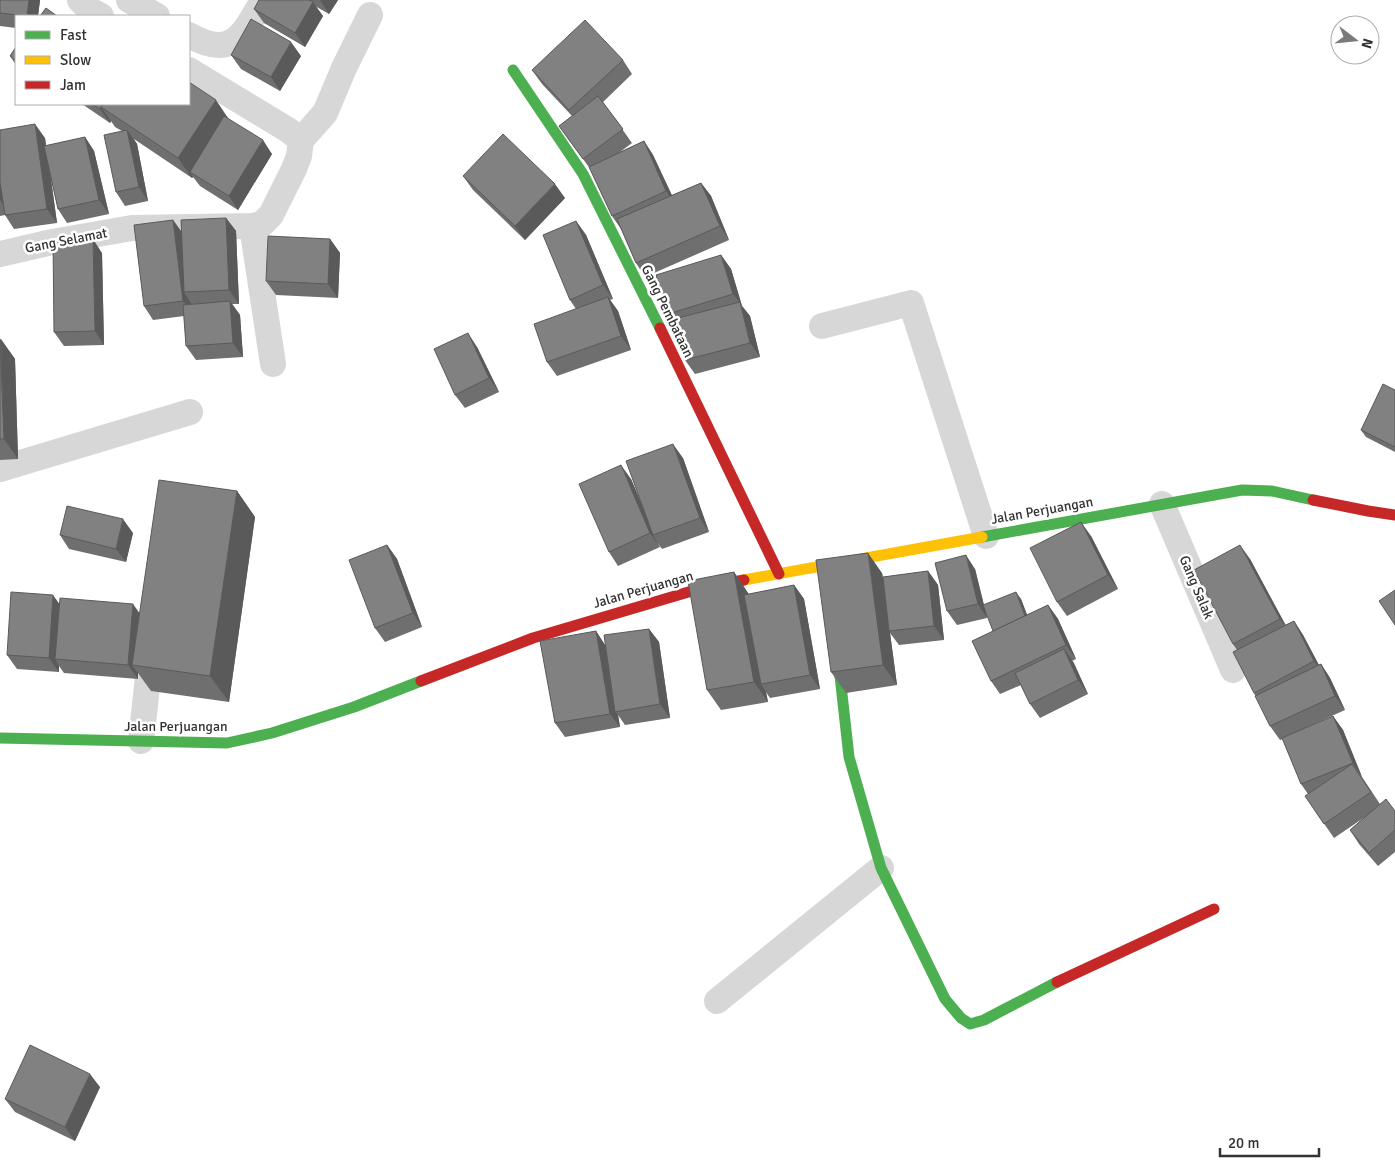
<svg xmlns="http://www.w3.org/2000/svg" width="1395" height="1173" font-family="Signika,sans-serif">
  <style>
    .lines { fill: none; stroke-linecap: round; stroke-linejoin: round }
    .street { stroke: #d7d7d7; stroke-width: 26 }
    .fast { stroke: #4caf50; stroke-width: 11 }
    .slow { stroke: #ffc107; stroke-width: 11 }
    .jam { stroke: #c62828; stroke-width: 11 }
    .wall { fill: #6f6f6f }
    .shaded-wall { fill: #5a5a5a }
    .building { fill: #818181; stroke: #5a5a5a }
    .labels { text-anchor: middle; stroke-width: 5; stroke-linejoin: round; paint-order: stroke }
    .street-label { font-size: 14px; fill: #333; stroke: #fff }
  </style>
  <rect width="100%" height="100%" fill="#fff"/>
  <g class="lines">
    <!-- street -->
    <g class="street">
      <polyline points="80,0 90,10 101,16"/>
      <polyline points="129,0 157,16"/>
      <path d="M 189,35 C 232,60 243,35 263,0"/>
      <polyline points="301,140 325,113 344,68 370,15"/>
      <polyline points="252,226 273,364"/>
      <polyline points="0,254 52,242 132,228 252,226 262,224 271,215 294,169 299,156 301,140 288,130 189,70"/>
      <polyline points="822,326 911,303 986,536"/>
      <polyline points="0,469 190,412"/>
      <polyline points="1162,504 1233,670"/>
      <polyline points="141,741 151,650"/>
      <polyline points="717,1001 881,868"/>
    </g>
    <!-- fast -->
    <g class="fast">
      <polyline points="513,70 583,174 660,328"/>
      <polyline points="982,537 1242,490 1272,491 1313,500"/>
      <polyline points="837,649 849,757 881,868 945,999 961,1018 970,1024 984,1020 1057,982"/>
      <polyline points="0,738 227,743 272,733 354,707 421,681"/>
    </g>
    <!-- slow -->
    <polyline class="slow" points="744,580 982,537"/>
    <!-- jam -->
    <g class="jam">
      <polyline points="660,328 779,574"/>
      <polyline points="1313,500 1368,511 1395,515"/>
      <polyline points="421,681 533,638 702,588 744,580"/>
      <polyline points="1057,982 1214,909"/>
    </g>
  </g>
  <!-- wall -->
  <g class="wall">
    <polygon points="0,0 40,0 38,16 16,16 16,28 0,26"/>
    <polygon points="259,0 338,0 329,14 315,6 323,16 305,47 264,23 254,9"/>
    <polygon points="16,47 16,65 10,56"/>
    <polygon points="231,55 301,56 280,91 241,69"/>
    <polygon points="623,60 632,74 603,102 632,143 620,152 644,141 653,155 672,195 701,183 711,196 729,240 645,277 636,263 621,229 612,216 591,170 559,126 572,116 542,84 532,70"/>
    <polygon points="82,104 189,104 229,119 272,154 238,210 200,186 193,177 192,178 134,139 137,144 148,201 125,206 116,192 122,131 115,127 111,121 110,123"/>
    <polygon points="0,130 45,138 46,146 85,137 94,151 109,214 67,223 58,209 51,178 57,223 14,229 5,215 0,216"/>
    <polygon points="463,176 565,198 525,240 473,190"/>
    <polygon points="226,218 236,231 239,304 232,304 240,315 243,357 196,360 186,346 184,316 153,320 144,306 173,220 181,231"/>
    <polygon points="576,221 586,235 613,299 610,300 618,311 631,350 557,376 547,362 576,309 570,300"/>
    <polygon points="330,239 340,253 338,298 276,295 266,281"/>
    <polygon points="102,253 104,345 64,346 54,332"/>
    <polygon points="721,255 731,269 742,306 750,316 760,357 695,374 685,360 676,325 668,314"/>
    <polygon points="0,339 15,359 18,459 0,460"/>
    <polygon points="477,347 499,392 465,408 455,395"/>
    <polygon points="1395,390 1395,452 1366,437 1361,430"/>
    <polygon points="683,458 709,532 662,549 657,542 660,547 618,566 609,552 631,479 643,507"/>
    <polygon points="237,491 255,517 229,702 151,691 138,673 138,679 64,673 59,666 59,672 17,669 7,655 59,603 140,614"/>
    <polygon points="133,533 126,562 69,549 60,535"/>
    <polygon points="1091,536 1118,589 1067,616 1057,602"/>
    <polygon points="387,545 397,559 422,627 385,642 375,628"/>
    <polygon points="1250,559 1285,625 1294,621 1303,635 1319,665 1321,664 1330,678 1345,710 1307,727 1333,716 1343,730 1362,777 1380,804 1395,811 1395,852 1378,866 1359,844 1350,830 1365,817 1334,838 1305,796 1308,794 1301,784 1283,739 1280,740 1270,726 1254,693 1237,650 1233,644"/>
    <polygon points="975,569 984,605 1021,599 1027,615 1048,605 1058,619 1076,659 1072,661 1088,694 1040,718 1030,704 1021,685 1000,694 991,681 993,631 986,612 987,618 957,625 947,611"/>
    <polygon points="928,571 938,585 944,640 899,645 890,633 897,685 846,693 831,672 882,573 883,577"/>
    <polygon points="734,572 748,593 749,594 794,585 804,599 820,689 770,698 766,692 768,702 721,710 707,690"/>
    <polygon points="649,629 659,642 670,718 625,725 618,715 620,727 565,737 555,723 596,631 605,645"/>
    <polygon points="100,1087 75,1141 15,1112 5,1099"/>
  </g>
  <!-- shaded-wall -->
  <g class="shaded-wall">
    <polygon points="29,0 40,0 38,16 27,16"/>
    <polygon points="320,0 338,0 329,14"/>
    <polygon points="313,2 323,16 305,47 295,33"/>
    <polygon points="291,42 301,56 280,91 271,77"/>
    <polygon points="216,100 230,121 190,172 193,177 192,178 178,158"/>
    <polygon points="101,107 111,121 110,123 100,109"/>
    <polygon points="35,124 45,138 57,223 47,209"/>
    <polygon points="127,130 137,144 148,201 139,187"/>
    <polygon points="85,137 94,151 109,214 99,200"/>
    <polygon points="263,140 272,154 238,210 229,196"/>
    <polygon points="644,141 653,155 676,205 666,191"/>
    <polygon points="0,156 10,214 0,200"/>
    <polygon points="701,183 711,196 729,240 720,226"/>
    <polygon points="555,184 565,198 525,240 515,226"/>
    <polygon points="226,218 236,231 239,304 229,290"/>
    <polygon points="173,220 183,234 184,292 191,303 193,314 183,301"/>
    <polygon points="576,221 586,235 613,299 603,285"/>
    <polygon points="93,239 102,253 104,345 95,331"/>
    <polygon points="330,239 340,253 338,298 328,284"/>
    <polygon points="721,255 731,269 742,306 750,316 760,357 750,343 741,304 733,294"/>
    <polygon points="608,297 618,311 631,350 621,336"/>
    <polygon points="230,301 240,315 243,357 233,343"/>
    <polygon points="468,333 477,347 499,392 489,378"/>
    <polygon points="1,339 15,359 18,459 4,439"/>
    <polygon points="673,444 683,458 709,532 700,518"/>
    <polygon points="621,465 631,479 654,534 653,535 657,542 660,547 650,533"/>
    <polygon points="237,491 255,517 229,702 210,676"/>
    <polygon points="123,519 133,533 126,562 116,549"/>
    <polygon points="1081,522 1091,536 1118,589 1108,575"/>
    <polygon points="387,545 397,559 422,627 413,613"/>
    <polygon points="1240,545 1250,559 1290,633 1280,619"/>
    <polygon points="868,553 882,573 890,631 889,631 890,633 897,685 883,665"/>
    <polygon points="966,555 975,569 987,618 978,604"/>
    <polygon points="928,571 938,585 944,640 934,626"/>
    <polygon points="734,572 748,593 764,683 761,684 766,692 768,702 754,682"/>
    <polygon points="794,585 804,599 820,689 810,675"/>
    <polygon points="1016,592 1021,599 1032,628 1028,621"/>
    <polygon points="53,595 63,609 55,659 59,666 59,672 49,658"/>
    <polygon points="133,604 143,618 132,665 138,673 138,679 128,665"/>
    <polygon points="1048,605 1058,619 1076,659 1066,645"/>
    <polygon points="1294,621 1303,635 1324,675 1314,661"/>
    <polygon points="649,629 659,642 670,718 660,704"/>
    <polygon points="596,631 605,645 615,712 618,715 620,727 610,714"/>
    <polygon points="1064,649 1074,663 1088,694 1078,680"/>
    <polygon points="1321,664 1330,678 1345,710 1335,696"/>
    <polygon points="1333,716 1343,730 1362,777 1353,763"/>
    <polygon points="90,1074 100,1087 75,1141 65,1127"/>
  </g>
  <!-- building -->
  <g class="building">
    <polygon points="0,0 29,0 27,16 0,13"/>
    <polygon points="259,0 309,0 313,2 295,33 254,9"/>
    <polygon points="46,8 57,16 40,16"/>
    <polygon points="251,19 291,42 271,77 231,55"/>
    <polygon points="585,20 623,60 569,110 532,70"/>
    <polygon points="16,47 16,61 10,56"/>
    <polygon points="189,82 216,100 178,158 101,107 103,104 189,104"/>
    <polygon points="598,96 623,129 583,159 559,126"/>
    <polygon points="92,104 103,104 100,109"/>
    <polygon points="224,116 263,140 229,196 190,172"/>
    <polygon points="35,124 47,209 5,215 0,182 0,130"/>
    <polygon points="127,130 139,187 116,192 104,135"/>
    <polygon points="503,134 555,184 515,226 463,176"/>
    <polygon points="85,137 99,200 58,209 44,146"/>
    <polygon points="644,141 666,191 612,216 589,167"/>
    <polygon points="701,183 720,226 636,263 617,219"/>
    <polygon points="226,218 229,290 184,292 181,220"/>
    <polygon points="173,220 183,301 144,306 134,225"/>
    <polygon points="576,221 603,285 570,300 543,235"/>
    <polygon points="268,236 330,239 328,284 266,281"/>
    <polygon points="93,239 95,331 54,332 53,240"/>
    <polygon points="721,255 733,294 668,314 656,275"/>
    <polygon points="608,297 621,336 547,362 534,324"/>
    <polygon points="230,301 233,343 186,346 183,305"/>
    <polygon points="740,302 750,343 685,360 674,319"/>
    <polygon points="468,333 489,378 455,395 434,349"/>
    <polygon points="0,339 4,439 0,439"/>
    <polygon points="1383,384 1395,390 1395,447 1361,430"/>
    <polygon points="673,444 700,518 653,535 626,461"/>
    <polygon points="621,465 650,533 609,552 579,484"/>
    <polygon points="159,480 237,491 210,676 132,665"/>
    <polygon points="67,506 123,519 116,549 60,535"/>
    <polygon points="1081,522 1108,575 1057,602 1030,548"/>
    <polygon points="387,545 413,613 375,628 349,560"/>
    <polygon points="1240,545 1280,619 1233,644 1194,570"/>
    <polygon points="868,553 883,665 831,672 816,560"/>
    <polygon points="966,555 978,604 947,611 935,563"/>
    <polygon points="928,571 934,626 889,631 883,577"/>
    <polygon points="734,572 754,682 707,690 688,581"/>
    <polygon points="794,585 810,675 761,684 744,595"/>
    <polygon points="1395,590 1395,625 1379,601"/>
    <polygon points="11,592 53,595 49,658 7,655"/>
    <polygon points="1016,592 1025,616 993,631 983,605"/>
    <polygon points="60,598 133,604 128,665 55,659"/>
    <polygon points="1048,605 1066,645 991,681 972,641"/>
    <polygon points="1294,621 1314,661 1254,693 1233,652"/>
    <polygon points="649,629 660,704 615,712 604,635"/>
    <polygon points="596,631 610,714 555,723 540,641"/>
    <polygon points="1064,649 1078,680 1030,704 1015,673"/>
    <polygon points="1321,664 1335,696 1270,726 1255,696"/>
    <polygon points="1333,716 1353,763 1301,784 1282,738"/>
    <polygon points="1352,764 1371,792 1324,824 1305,796"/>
    <polygon points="1386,799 1395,811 1395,830 1369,853 1350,830"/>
    <polygon points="30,1045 90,1074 65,1127 5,1099"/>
  </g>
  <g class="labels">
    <!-- street labels -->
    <g class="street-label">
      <text transform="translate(66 240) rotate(-11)" y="5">Gang Selamat</text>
      <text transform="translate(668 311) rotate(64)" y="5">Gang Pembataan</text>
      <text transform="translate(1042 510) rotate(-10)" y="5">Jalan Perjuangan</text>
      <text transform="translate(1197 587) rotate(67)" y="5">Gang Salak</text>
      <text transform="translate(643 589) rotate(-16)" y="5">Jalan Perjuangan</text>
      <text x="176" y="731">Jalan Perjuangan</text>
    </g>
  </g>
  <!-- legend -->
  <rect x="15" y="15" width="175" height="90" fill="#ffffff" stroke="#adadad"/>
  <rect x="25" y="31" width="25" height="8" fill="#4caf50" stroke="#adadad"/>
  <text x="60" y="40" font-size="15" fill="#333333">Fast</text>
  <rect x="25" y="56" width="25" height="8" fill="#ffc107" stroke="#adadad"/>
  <text x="60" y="65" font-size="15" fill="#333333">Slow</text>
  <rect x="25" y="81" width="25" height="8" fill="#c62828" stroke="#adadad"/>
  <text x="60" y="90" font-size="15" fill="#333333">Jam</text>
  <!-- north arrow -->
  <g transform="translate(1355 40) rotate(106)"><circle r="24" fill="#ffffff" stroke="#adadad"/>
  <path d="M0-4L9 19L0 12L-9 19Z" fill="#7a7a7a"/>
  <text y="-8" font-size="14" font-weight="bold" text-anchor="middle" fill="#333333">N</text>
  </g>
  <!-- scale -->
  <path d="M1220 1148v8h99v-8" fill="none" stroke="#333333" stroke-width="2.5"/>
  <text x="1228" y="1148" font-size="15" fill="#333333" stroke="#ffffff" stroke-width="4" paint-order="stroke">20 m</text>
</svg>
